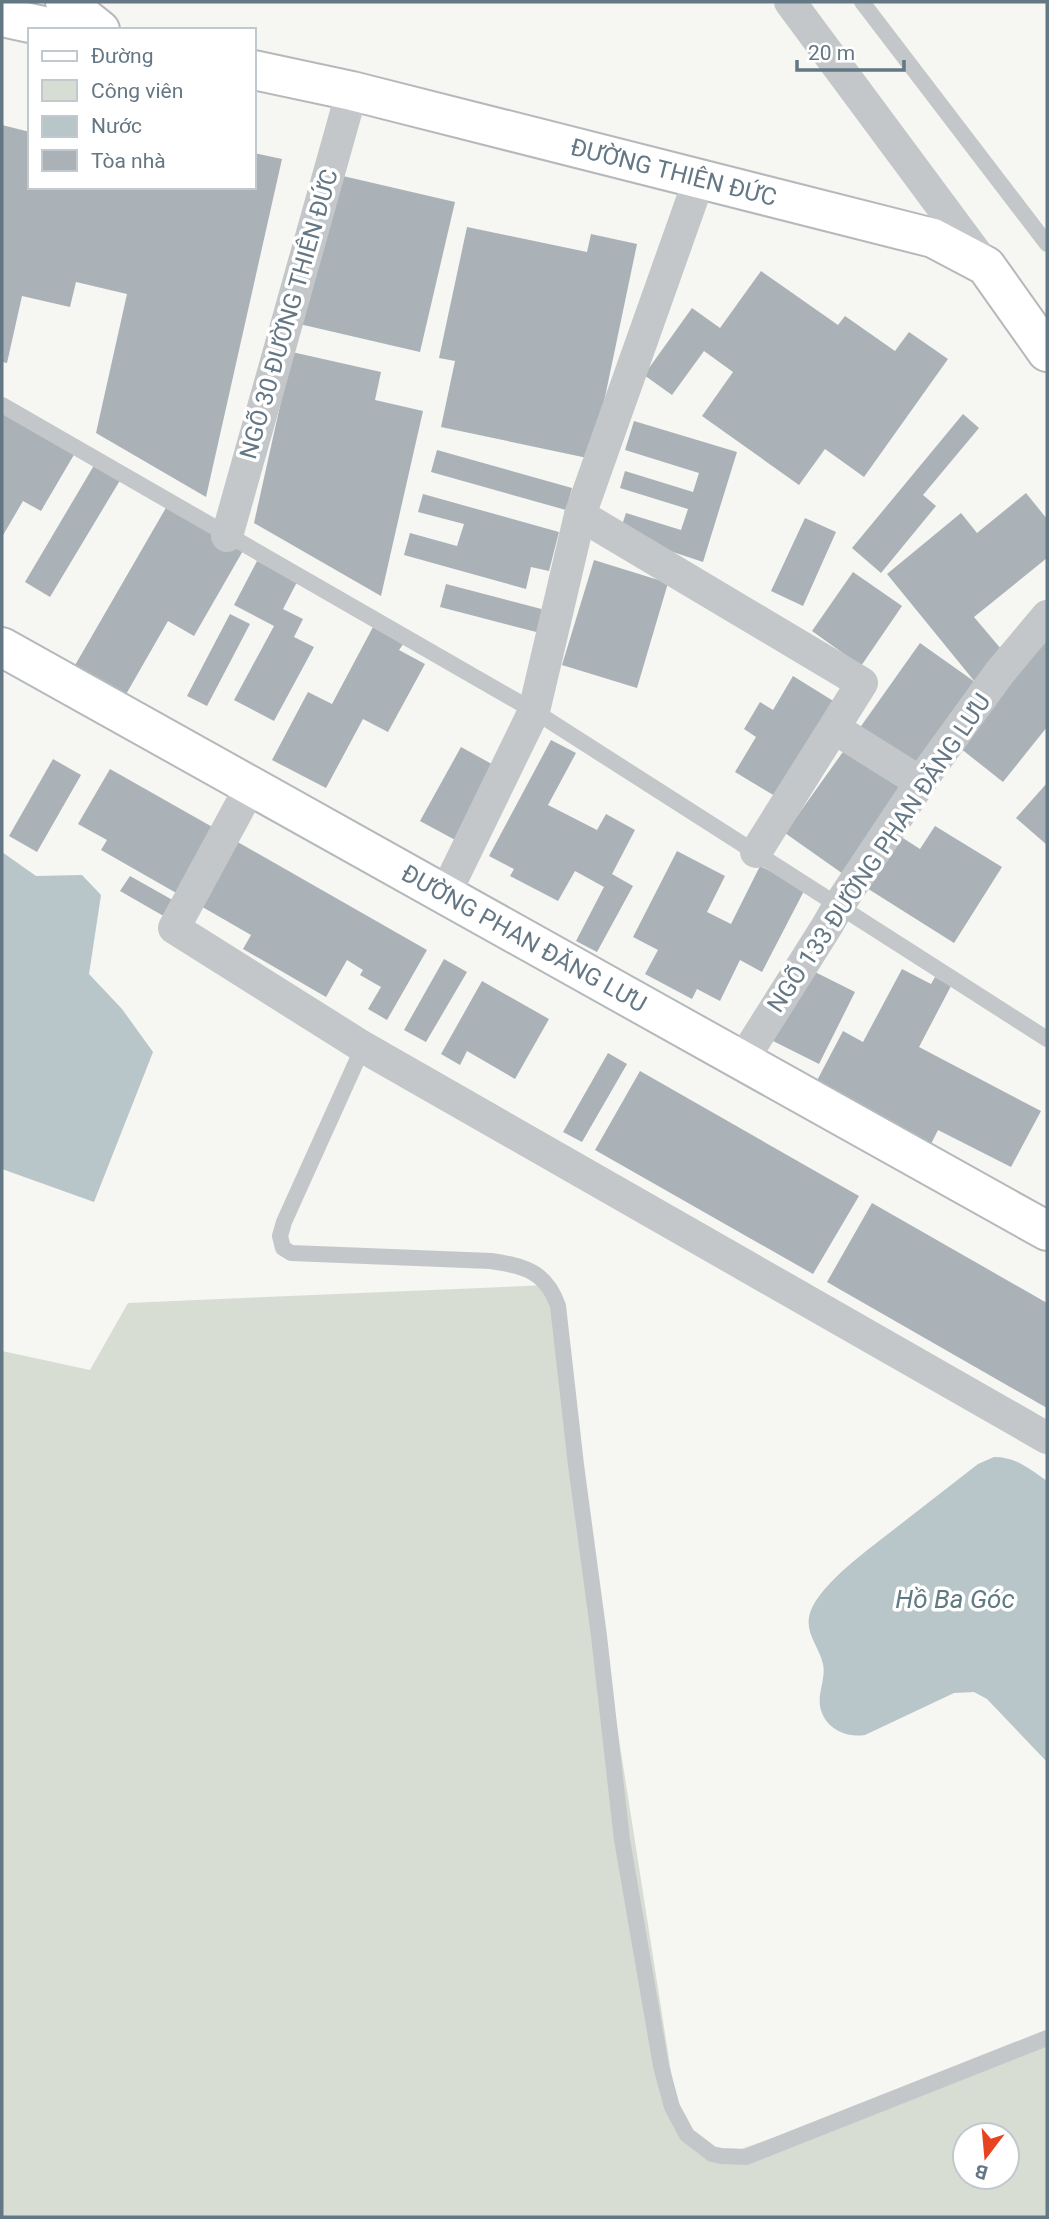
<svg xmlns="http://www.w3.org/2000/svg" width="1049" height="2219" font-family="Roboto,sans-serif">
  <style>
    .green { fill: #d7ddd3; fill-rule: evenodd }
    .water { fill: #b8c6c9 }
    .building { fill: #aab2b7 }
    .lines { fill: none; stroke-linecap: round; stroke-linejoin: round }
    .primary-casing { stroke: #b4b9bc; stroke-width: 42 }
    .trunk-casing { stroke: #b6b9bc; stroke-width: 42 }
    .service { stroke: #c3c7ca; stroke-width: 16 }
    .minor { stroke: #c3c7ca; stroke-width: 32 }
    .primary { stroke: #fff; stroke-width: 38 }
    .trunk { stroke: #fff; stroke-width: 38 }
    .labels { text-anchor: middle; stroke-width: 7; stroke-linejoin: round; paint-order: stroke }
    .street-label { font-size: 24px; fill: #647784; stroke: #fff }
    .water-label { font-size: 26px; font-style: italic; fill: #5f7a81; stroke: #fff }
  </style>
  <rect width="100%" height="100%" fill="#f6f6f2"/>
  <!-- green -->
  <path class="green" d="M 548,1285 L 679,2123 L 721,2156 L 1047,2042 L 1047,2217 L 2,2217 L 2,1351 L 90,1370 L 128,1303 ZM 965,2135 L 1007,2135 L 1007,2177 L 965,2177 Z"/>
  <!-- water -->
  <g class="water">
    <polygon points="2,852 36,876 82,875 101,895 89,974 122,1009 153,1052 94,1202 2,1169"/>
    <path d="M 994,1457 C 1016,1457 1030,1469 1047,1481 L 1047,1762 L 987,1699 L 974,1692 L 954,1693 L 865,1735 C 845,1738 824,1728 820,1706 C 818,1692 826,1678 823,1664 C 819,1646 804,1633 810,1613 C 819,1584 873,1546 897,1527 C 924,1506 951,1485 978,1464 Z"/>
  </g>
  <!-- building -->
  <g class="building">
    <polygon points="2,125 30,132 30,187 254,187 254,153 282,159 206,497 96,433 127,294 76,282 70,307 22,296 7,363 2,362"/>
    <polygon points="330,173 455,202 420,352 295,323"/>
    <polygon points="467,227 587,252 591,234 637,244 592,459 441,427 455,361 439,358"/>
    <polygon points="761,271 838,325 845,316 895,351 909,332 948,359 864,477 825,449 799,485 702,416 733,372 704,351 672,395 644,375 692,308 720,328"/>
    <polygon points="292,352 381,372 375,400 423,411 381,596 254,523"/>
    <polygon points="2,411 75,453 41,511 23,501 2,537"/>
    <polygon points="963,414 979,428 923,495 936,506 881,573 852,548"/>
    <polygon points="634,421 737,452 703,562 619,534 626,513 681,530 688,509 620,488 625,471 693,492 699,473 625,450"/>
    <polygon points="437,450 572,488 566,510 431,472"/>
    <polygon points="96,462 122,477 50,597 25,582"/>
    <polygon points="1026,493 1047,519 1047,558 974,617 1007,656 921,772 859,729 920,643 975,682 887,574 961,513 977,533"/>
    <polygon points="423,494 559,532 549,571 531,567 526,589 404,555 410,533 457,546 464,524 418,512"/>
    <polygon points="167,506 244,549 194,636 168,621 125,696 74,667"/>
    <polygon points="805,518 836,532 803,606 771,591"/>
    <polygon points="594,560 668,583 637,688 562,665"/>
    <polygon points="257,561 297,582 283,609 303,619 294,637 314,647 274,721 234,700 274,626 234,605"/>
    <polygon points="853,572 902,606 861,666 812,631"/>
    <polygon points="446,584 549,611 544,634 440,607"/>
    <polygon points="230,614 250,624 207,706 187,696"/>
    <polygon points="373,627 404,643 399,650 425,664 388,732 363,719 326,788 272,760 308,692 332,704"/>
    <polygon points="1047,638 1047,727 1003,782 960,748"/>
    <polygon points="793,676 843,707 785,802 735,772 756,737 744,729 760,702 773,710"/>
    <polygon points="551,740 576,753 548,805 597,830 606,814 635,830 612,874 633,886 597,952 576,941 604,887 575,871 558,901 510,876 514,869 489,856"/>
    <polygon points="850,742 911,785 846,876 785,833"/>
    <polygon points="461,747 499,768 459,842 420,821"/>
    <polygon points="53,759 81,775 37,852 9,836"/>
    <polygon points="110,769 223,833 185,898 101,850 107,840 78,824"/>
    <polygon points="1047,783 1047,845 1016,818"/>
    <polygon points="935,826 1002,867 954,943 862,885 895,833 920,849"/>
    <polygon points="229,837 427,950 387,1020 368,1009 381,987 360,975 363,970 347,960 326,997 243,949 251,935 192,901"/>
    <polygon points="677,851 725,876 707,912 731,924 760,866 805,889 762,972 740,960 720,1001 697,989 692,999 645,974 658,950 633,937"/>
    <polygon points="130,876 176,902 167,918 120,891"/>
    <polygon points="444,959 467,972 426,1042 404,1030"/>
    <polygon points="807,968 855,992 819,1064 771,1040"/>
    <polygon points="902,969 931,984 935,977 951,986 919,1047 1041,1111 1011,1167 938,1130 927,1152 811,1092 843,1031 863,1042"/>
    <polygon points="482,981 549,1019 515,1079 467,1051 460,1065 441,1054"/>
    <polygon points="608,1053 627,1064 582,1142 563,1132"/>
    <polygon points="640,1071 859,1196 813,1274 595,1150"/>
    <polygon points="872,1203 1047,1303 1047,1408 827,1282"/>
  </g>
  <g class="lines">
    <!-- primary casing -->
    <g class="primary-casing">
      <g id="primary">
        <path id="s1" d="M 2,647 L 1047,1231"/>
      </g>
    </g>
    <!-- trunk casing -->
    <g class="trunk-casing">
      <g id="trunk">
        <polyline points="65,2 100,30"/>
        <polyline points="2,17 62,30"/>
        <path id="s2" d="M 254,70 L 352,91 L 933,238 L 986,266 L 1047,352"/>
      </g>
    </g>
    <!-- service -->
    <g class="service">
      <polyline points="862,2 1047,244"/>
      <polyline points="2,405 534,711 1047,1039"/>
      <path d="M 363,1047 L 284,1222 L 280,1236 L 283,1248 L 291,1253 L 491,1261 C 524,1266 546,1271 558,1306 L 576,1465 L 599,1636 L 622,1840 L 661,2066 L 672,2107 L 687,2135 L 712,2154 L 721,2156 L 746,2157 L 1047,2038"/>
    </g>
    <!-- minor -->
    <g class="minor">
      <polyline points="790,2 985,265"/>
      <polyline points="580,515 862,683 756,852"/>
      <polyline points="227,536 352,91"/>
      <polyline points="834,728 920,782"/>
      <polyline points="251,786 174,928 363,1047 1047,1438"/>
      <polyline points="445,894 534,711 580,515 699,180"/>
      <polyline points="742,1061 827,926 839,905 926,774 1000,672 1047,616"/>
    </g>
    <!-- primary -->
    <use href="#primary" class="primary"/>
    <!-- trunk -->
    <use href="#trunk" class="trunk"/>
  </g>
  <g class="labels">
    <!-- street labels -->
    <g class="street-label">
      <text dy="8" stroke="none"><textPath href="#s2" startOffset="432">ĐƯỜNG THIÊN ĐỨC</textPath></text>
      <text transform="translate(289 314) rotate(-74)" y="8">NGÕ 30 ĐƯỜNG THIÊN ĐỨC</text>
      <text transform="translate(879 853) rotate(-56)" y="8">NGÕ 133 ĐƯỜNG PHAN ĐĂNG LƯU</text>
      <text dy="8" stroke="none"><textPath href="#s1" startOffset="598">ĐƯỜNG PHAN ĐĂNG LƯU</textPath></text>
    </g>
    <!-- water labels -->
    <g class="water-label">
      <text x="955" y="1608">Hồ Ba Góc</text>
    </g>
  </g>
  <!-- border -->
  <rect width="1049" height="2219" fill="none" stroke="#647784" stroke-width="7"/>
  <!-- legend -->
  <rect x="28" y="28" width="228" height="161" fill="#ffffff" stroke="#c1c9ce" stroke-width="2"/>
  <rect x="42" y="51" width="35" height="10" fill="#ffffff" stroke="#c1c9ce" stroke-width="2"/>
  <text x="91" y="63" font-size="21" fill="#647784">Đường</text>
  <rect x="42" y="80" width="35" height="21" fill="#d7ddd3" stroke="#c1c9ce" stroke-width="2"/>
  <text x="91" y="98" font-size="21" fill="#647784">Công viên</text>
  <rect x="42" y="116" width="35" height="21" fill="#b8c6c9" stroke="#c1c9ce" stroke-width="2"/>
  <text x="91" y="133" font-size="21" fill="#647784">Nước</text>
  <rect x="42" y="150" width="35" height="21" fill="#aab2b7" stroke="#c1c9ce" stroke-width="2"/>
  <text x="91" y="168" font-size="21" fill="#647784">Tòa nhà</text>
  <!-- north arrow -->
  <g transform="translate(986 2156) rotate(196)"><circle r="33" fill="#ffffff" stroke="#c1c9ce" stroke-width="2"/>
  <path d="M0-5L12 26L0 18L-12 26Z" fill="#e84320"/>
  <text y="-10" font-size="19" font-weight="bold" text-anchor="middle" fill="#647784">B</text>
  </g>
  <!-- scale -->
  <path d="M797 60v10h107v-10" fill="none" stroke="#647784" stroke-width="3.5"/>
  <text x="808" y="60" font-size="21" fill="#647784" stroke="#ffffff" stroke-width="5" paint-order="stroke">20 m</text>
</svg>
